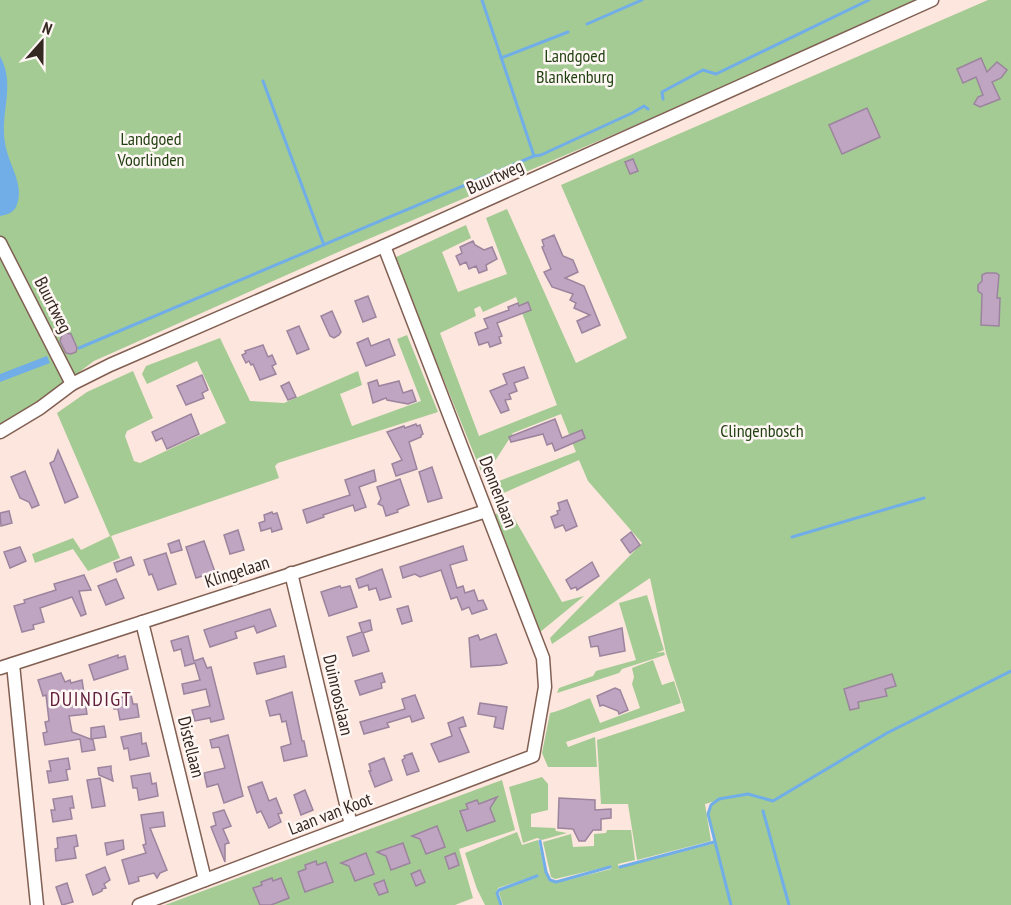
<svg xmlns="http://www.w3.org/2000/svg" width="1011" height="905" font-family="'PT Sans Narrow',sans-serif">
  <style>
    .green { fill: #a3cb93; fill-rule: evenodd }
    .water { fill: #71aee8 }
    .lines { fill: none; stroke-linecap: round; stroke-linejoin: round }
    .stream { stroke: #71aee8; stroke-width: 3 }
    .building { fill: #bfa5c1; stroke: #9c849e; stroke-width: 1.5 }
    .street-casing { stroke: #816053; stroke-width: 15 }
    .street { stroke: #fff; stroke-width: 12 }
    .labels { text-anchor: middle; stroke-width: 5; stroke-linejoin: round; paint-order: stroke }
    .park-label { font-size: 18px; fill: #1f3f10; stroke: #fff7f4 }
    .street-label { font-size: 18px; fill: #352721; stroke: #fff7f4 }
    .neighbourhood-label { font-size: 20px; letter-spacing: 1.5px; fill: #601e3a; stroke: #fff7f4 }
  </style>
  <rect width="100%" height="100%" fill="#fde6dd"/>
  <!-- green -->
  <g class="green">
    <polygon points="0,0 917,0 669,111 345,249 94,361 23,414 0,427"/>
    <path d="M 988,0 L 1011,0 L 1011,905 L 503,905 L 499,893 L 501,890 L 538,877 L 537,875 L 498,888 L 496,893 L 500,905 L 485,905 L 477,889 L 465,853 L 517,832 L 522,845 L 538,840 L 545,872 L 549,881 L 556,883 L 611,869 L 611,866 L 555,879 L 551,877 L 543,842 L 571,834 L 573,847 L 594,846 L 594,834 L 606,833 L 607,830 L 631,830 L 635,860 L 618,864 L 619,868 L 716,843 C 712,828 702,811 716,801 L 705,804 L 711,841 L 637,860 L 628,804 L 601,804 L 597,740 L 685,711 L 666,653 L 650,578 L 552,644 L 550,638 L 642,543 L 588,481 L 579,460 L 492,498 L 394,258 L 466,225 L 471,238 L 442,252 L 458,292 L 507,274 L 486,218 L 507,209 L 576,363 L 627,338 L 561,185 ZM 516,297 L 557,405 L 479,436 L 440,333 L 476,316 L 474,309 L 480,306 L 483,312 ZM 561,414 L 576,452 L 499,481 L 493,464 L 513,433 Z"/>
    <polygon points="407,335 438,412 278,463 275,466 279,478 111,536 120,558 88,571 73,549 35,563 32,554 73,538 81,550 110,536 57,413 87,392 133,371 153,418 127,431 125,436 134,461 140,463 226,423 197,361 147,384 142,374 146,366 220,338 250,401 284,403 358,371 362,385 340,394 352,426 421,401 397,339"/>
    <polygon points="509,509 562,602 584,596 539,633 493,515"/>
    <polygon points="647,595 664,650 656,653 664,652 665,655 622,669 619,673 557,693 559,688 593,676 596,671 636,660 619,603"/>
    <path d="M 653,660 L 662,685 L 674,681 L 681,703 L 566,742 L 568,747 L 595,737 L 597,767 L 548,767 L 542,753 L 550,713 C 564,710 576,703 590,698 L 600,723 L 640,708 L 632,684 L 634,677 L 632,668 Z"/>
    <polygon points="542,777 548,784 548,810 531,814 531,827 555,828 556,831 567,833 542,840 537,838 523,843 509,787"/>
    <polygon points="502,780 515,830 459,849 473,898 455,905 165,905"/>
  </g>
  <!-- water -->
  <g class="water">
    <path d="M 0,56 C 16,86 0,110 5,143 C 8,164 26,186 16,207 C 13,213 6,215 0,216 Z"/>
    <polygon points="47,356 50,363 0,382 0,374"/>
  </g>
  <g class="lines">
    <!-- stream -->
    <g class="stream">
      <polyline points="482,0 534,156"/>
      <polyline points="587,24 642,0"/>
      <polyline points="501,58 568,32"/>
      <polyline points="263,81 324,245"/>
      <polyline points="663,99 662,92 703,70 716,74 869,0"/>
      <polyline points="79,348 534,156 541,155 632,113 644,106 648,109"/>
      <polyline points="792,537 924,498"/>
      <polyline points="763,811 789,905"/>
      <polyline points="540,841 546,872 550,880 556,882 610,867"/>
      <polyline points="620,867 714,842"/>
      <polyline points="501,905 497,893 499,890 537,876"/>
      <polyline points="731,905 708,814 711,805 719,799 742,795 748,794 773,801 887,733 1011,671"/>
    </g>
  </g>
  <!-- building -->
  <g class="building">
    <polygon points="981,58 987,72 997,62 1007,70 1001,78 992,82 1000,99 980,107 974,104 978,97 983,95 976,77 963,83 957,69"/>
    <polygon points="867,108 880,137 842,154 829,125"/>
    <polygon points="633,159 638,171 630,174 625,162"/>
    <polygon points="554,235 563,256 573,260 578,272 565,278 584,286 600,325 582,333 577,321 590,315 574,308 576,303 570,300 573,294 552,287 544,272 551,269 542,247 544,246 542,240"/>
    <polygon points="473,241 475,245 484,250 492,247 497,259 486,265 487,270 479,273 476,266 469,269 466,262 460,265 456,256 462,253 460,247"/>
    <polygon points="986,273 996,273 999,275 997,298 1000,298 999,326 981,325 982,294 978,291 978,285 982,281 982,275"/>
    <polygon points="368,296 376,317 363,322 355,301"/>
    <polygon points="528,302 531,310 497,323 502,336 499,337 501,343 490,347 488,342 479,345 475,333 488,328 484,319 509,310 508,307 518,303 519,306"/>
    <polygon points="332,311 341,332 339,335 334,338 330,336 321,316"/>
    <polygon points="299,326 309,349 297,354 287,331"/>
    <polygon points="66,333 71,334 77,348 76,352 71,354 66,353 60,341 62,335"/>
    <polygon points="368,338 371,346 389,339 395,355 366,366 357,343"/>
    <polygon points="263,345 268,357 272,355 276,364 272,366 276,374 260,380 253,364 251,365 249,361 246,363 242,355 246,353 245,351"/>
    <polygon points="524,367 528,378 514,383 517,391 509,394 511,399 505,400 509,410 501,413 490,391 507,384 503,374"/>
    <polygon points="202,375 208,390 202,393 204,398 186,405 177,386"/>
    <polygon points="377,380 379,386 399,381 403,393 412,390 416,401 408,404 387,400 386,398 373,403 368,383"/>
    <polygon points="289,382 296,397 288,400 281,386"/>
    <polygon points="191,414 199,434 167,449 162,438 156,441 152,432"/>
    <polygon points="555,419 562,438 582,430 585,438 555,451 552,443 547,445 543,434 511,442 509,437"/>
    <polygon points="416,424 417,426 420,425 423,434 421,435 421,437 409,442 417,469 396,476 392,464 402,460 387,432 404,426 405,428"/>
    <polygon points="58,450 78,497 65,503 50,463 54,461"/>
    <polygon points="432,467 442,498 428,502 419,472"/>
    <polygon points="374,470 376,481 359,487 366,507 355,511 353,505 323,515 324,517 307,523 303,510 350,495 345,480"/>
    <polygon points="25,471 39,505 32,508 29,502 20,498 11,477"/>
    <polygon points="400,479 409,505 397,510 398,512 386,516 383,506 378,504 381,499 377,487"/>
    <polygon points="567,500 577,526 566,531 563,525 555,528 551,517 558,514 557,511 560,510 558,503"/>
    <polygon points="9,511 12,523 1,526 0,513"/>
    <polygon points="272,512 273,514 277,513 282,529 272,532 271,528 261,531 259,523 265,521 264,515"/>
    <polygon points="238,530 244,550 230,554 224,535"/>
    <polygon points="631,532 640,545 630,553 621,540"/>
    <polygon points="179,540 182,550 171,553 168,544"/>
    <polygon points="204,541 215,572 196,578 186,547"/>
    <polygon points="463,546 467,560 450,565 457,588 463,586 465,593 474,590 478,601 483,600 487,609 472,614 469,607 462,610 457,597 451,599 441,570 420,577 415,574 403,578 400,567"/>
    <polygon points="20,547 26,561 10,568 4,552"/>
    <polygon points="166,553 176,584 158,590 152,574 149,575 144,560"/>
    <polygon points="131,557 134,565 117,572 114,563"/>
    <polygon points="592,562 599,576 577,590 576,587 571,589 566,580"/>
    <polygon points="382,569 391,597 380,600 376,588 369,590 368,585 359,588 356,579"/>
    <polygon points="84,575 91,590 79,591 86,614 81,616 72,597 40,608 44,622 33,625 34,629 22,632 14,606 25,603 24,600 56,590 54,584"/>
    <polygon points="116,579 124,598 106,605 98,586"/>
    <polygon points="340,586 341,588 350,586 357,607 329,616 321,592"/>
    <polygon points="408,606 412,621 402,624 397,609"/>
    <polygon points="270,609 276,626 257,633 254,626 235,632 237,638 210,647 204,630"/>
    <polygon points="370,620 372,630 363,633 369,651 353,656 347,637 362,632 359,623"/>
    <polygon points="622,628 625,651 600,656 598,646 591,647 589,637"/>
    <polygon points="496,634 507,663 501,665 471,667 469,638 478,635 480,640"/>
    <polygon points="188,636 194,661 203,658 207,668 211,667 224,719 211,722 210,718 195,721 192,710 210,706 206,689 184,694 182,684 200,680 195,663 185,666 181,649 174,651 171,641"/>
    <polygon points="118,655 118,658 125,656 128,669 94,680 89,665"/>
    <polygon points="284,656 286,667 257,674 254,663"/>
    <polygon points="61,673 65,682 70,680 71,683 82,680 87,714 69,716 72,732 93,740 95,750 82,752 80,739 45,745 43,733 47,732 45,722 49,721 46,695 43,696 38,680"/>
    <polygon points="382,673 385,682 381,683 382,688 360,695 355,681"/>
    <polygon points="892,674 896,686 885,689 887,696 858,702 859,708 850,710 844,689"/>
    <polygon points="615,688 620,690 628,710 619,714 618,711 603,705 600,706 597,696"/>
    <polygon points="292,692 302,741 304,741 307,756 284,761 281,747 291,744 286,721 282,722 280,714 270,716 266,701"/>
    <polygon points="131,695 133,704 137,704 139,717 120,720 118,709 114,709 112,700"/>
    <polygon points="415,695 424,718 412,722 410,716 387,723 389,727 364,734 360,722 405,709 402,699"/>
    <polygon points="480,703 507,707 503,729 494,727 496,717 478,714"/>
    <polygon points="463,717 466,726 459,728 469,752 439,762 431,744 452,736 448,723"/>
    <polygon points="104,726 106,737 91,739 91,728"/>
    <polygon points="141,733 142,744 146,743 149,756 130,760 128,748 124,749 121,737"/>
    <polygon points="228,735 243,796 224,803 218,784 207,787 204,773 225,768 219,747 212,748 210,740"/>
    <polygon points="412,753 419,771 407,775 402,760 405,758 404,756"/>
    <polygon points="68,758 70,769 66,770 68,780 49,783 47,771 51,771 49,761"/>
    <polygon points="384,758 392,780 375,787 369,771 371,771 369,764"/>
    <polygon points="111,766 111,771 113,781 99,775 98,768"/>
    <polygon points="150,773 152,784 156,783 158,796 139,800 137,788 133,788 131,776"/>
    <polygon points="100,778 105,806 92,808 87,780"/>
    <polygon points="262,782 269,801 276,798 282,813 278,814 281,822 269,828 261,811 257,813 248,787"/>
    <polygon points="305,790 313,810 301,815 294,795"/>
    <polygon points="72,796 74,808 70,808 72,819 53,822 51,810 55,810 53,799"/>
    <polygon points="497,797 490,808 495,821 467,831 460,811 468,809 466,804 477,800 479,804"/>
    <polygon points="559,798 595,800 595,810 611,809 611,818 601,819 601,830 593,830 585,841 579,841 573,829 558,828"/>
    <polygon points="224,810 231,826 223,829 229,843 225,844 225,862 211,827 216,825 213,813"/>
    <polygon points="163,812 165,826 150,828 167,870 160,873 157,878 154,873 138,877 139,881 129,884 122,860 146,853 143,845 146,844 141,815"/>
    <polygon points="437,826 445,847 426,854 420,839 412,836"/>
    <polygon points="76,835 78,846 74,847 76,858 56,861 55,849 58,848 57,838"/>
    <polygon points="123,840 124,849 107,855 105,843"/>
    <polygon points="403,843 410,863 391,870 386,856 377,852"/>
    <polygon points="366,853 374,874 355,881 349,866 341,863"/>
    <polygon points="455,853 459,865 449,869 445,857"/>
    <polygon points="316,861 317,865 326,862 333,882 305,892 298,872 306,869 305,865"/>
    <polygon points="105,867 110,880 104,884 106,888 102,889 102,891 93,895 86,875"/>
    <polygon points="420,870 425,882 416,886 411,874"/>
    <polygon points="272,878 273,881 281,878 289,898 271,905 260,905 253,888 262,885 261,882"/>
    <polygon points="384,880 388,892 379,895 374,884"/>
    <polygon points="67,883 73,902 62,905 56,887"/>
  </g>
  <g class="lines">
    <!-- street casing -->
    <g class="street-casing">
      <g id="street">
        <polyline points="0,243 72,384"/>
        <polyline points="0,432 40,408 72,384 110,365 384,246 932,0"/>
        <polyline points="291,573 351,825"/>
        <polyline points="142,622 205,880"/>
        <polyline points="13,664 37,905"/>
        <polyline points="0,668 486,511"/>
        <polyline points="139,905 533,756 545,687 543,658 384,246"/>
      </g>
    </g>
    <!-- street -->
    <use href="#street" class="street"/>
  </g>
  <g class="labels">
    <!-- park labels -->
    <g class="park-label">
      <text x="575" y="62">Landgoed<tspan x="575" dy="21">Blankenburg</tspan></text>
      <text x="151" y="145">Landgoed<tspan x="151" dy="21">Voorlinden</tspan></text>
      <text x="762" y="437">Clingenbosch</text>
    </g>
    <!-- street labels -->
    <g class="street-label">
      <text transform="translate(495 177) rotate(-24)" y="6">Buurtweg</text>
      <text transform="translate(53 305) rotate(63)" y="6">Buurtweg</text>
      <text transform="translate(498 492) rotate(69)" y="6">Dennenlaan</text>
      <text transform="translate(237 572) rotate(-18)" y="6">Klingelaan</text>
      <text transform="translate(338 695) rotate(77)" y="6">Duinrooslaan</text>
      <text transform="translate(191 747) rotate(76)" y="6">Distellaan</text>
      <text transform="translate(330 814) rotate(-21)" y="6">Laan van Koot</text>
    </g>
    <!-- neighbourhood labels -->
    <g class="neighbourhood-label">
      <text x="91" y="706">DUINDIGT</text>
    </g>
  </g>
  <!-- north arrow -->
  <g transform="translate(42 42) rotate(21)" stroke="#fff7f4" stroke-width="4.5" paint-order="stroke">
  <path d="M0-4.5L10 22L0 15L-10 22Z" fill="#352721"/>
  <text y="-9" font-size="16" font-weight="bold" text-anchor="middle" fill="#352721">N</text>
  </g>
</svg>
